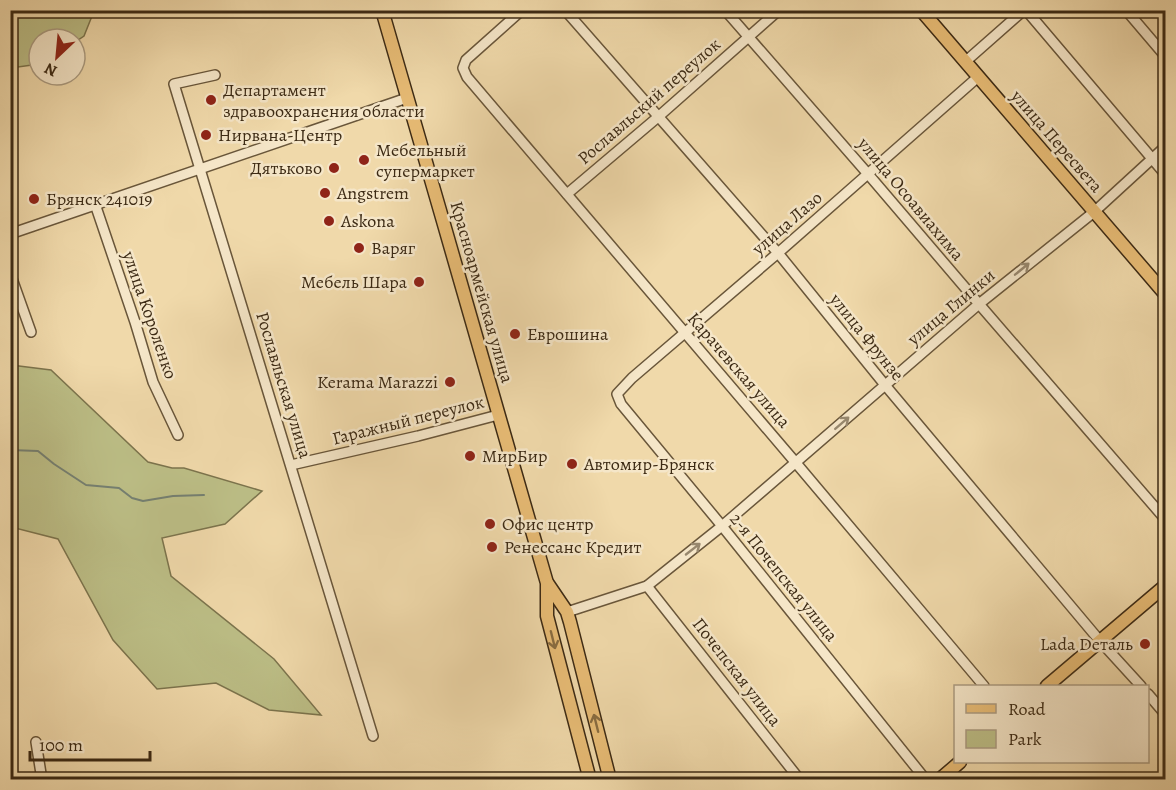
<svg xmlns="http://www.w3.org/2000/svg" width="1176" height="790" font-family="Alegreya,serif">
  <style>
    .green { fill: #bcbe86; stroke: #7c744d; stroke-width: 1.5 }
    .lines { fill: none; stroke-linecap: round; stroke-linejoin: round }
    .stream { stroke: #758072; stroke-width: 2 }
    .minor-casing { stroke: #69563a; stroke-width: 12 }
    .major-casing { stroke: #3c2a14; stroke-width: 15 }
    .minor { stroke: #f5e6c8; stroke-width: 9 }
    .major { stroke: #e8bc75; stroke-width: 12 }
    .oneway { stroke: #98886e }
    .oneway2 { stroke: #896c40 }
    .poi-dot { fill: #8f2418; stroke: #f5e6c8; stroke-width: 2 }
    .labels { text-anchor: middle; stroke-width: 5; stroke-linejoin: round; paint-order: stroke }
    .poi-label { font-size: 18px; fill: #3c2a14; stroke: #f5e6c8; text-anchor: start }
    .street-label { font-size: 18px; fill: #3c2a14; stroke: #f5e6c8 }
  </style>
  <rect width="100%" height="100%" fill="#f0d9aa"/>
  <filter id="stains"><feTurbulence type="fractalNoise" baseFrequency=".00333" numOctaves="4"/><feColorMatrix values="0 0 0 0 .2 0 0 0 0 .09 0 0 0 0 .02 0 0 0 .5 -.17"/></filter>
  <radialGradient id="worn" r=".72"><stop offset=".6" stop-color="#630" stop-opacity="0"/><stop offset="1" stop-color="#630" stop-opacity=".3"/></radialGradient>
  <!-- green -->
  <g class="green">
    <polygon points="10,11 11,10 94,11 84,36 75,42 75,39 39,39 39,64 11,68"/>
    <polygon points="11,365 51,370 148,462 172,468 184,468 262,491 225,524 162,538 171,576 274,659 321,715 269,710 216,683 157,689 113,640 58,539 11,527"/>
  </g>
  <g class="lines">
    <!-- stream -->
    <polyline class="stream" points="10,450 38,451 54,464 86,485 119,488 132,498 143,501 173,496 204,495"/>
    <!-- minor casing -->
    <g class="minor-casing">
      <g id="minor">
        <polyline points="522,10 466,60 463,68 467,77 796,463 984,686"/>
        <polyline points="565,10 778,253 885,385 1100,641 1141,686"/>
        <polyline points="725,10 868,174 979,304 1166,520"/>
        <polyline points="1026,10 1166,175"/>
        <polyline points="1126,10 1166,57"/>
        <polyline points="965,62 1024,10"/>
        <polyline points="215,75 174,84 373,736"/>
        <polyline points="567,194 658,117 779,10"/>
        <polyline points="95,204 135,322 153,382 178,435"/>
        <polyline points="10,234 407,98"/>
        <polyline points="10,273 31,332"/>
        <polyline points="291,465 418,436 498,415"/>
        <polyline points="647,586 800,780"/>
        <polyline points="567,612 647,586 722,526 979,304 1094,212 1166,146"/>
        <polyline points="1148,694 1166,715"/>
        <polyline points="36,742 42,780"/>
        <polyline points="926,780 722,526 621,404 617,394 632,378 778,253 978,77"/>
      </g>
    </g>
    <!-- major casing -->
    <g class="major-casing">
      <g id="major">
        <polyline points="382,10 443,221 547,583 547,616 590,780"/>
        <polyline points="921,10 1166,295"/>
        <polyline points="548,584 567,612 570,622 610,780"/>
        <polyline points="1047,686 1166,585"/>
        <polyline points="939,780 960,762"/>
      </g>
    </g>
    <!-- minor -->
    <use href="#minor" class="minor"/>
    <!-- major -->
    <use href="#major" class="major"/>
  </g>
  <!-- one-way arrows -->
  <defs><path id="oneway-shaft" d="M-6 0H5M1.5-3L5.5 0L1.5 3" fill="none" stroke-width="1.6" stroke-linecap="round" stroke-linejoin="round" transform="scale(1.5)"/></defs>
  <g class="oneway">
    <use href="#oneway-shaft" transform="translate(1022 269) rotate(-39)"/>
    <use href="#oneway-shaft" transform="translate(842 423) rotate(-41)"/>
    <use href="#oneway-shaft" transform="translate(693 549) rotate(-38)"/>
  </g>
  <g class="oneway2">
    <use href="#oneway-shaft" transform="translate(553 640) rotate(76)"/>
    <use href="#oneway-shaft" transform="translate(596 723) rotate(-104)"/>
  </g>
  <!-- markers -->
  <g class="poi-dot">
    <circle cx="211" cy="100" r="6"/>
    <circle cx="206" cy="135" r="6"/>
    <circle cx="364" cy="160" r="6"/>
    <circle cx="334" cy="168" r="6"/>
    <circle cx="325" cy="193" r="6"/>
    <circle cx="34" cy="199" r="6"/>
    <circle cx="329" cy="221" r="6"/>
    <circle cx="359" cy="248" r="6"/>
    <circle cx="419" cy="282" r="6"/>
    <circle cx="515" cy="334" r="6"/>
    <circle cx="450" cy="382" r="6"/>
    <circle cx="470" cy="456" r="6"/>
    <circle cx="572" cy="464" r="6"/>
    <circle cx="490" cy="524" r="6"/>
    <circle cx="492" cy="547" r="6"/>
    <circle cx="1145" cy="644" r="6"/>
  </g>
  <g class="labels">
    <!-- poi labels -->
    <g class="poi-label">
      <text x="223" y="96">Департамент<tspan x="223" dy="21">здравоохранения области</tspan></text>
      <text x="218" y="141">Нирвана-Центр</text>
      <text x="376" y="156">Мебельный<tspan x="376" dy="21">супермаркет</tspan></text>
      <text x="322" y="174" text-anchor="end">Дятьково</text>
      <text x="337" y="199">Angstrem</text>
      <text x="46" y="205">Брянск 241019</text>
      <text x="341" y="227">Askona</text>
      <text x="371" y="254">Варяг</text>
      <text x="407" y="288" text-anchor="end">Мебель Шара</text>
      <text x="527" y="340">Еврошина</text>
      <text x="438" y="388" text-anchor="end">Kerama Marazzi</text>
      <text x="482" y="462">МирБир</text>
      <text x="584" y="470">Автомир-Брянск</text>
      <text x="502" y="530">Офис центр</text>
      <text x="504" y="553">Ренессанс Кредит</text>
      <text x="1133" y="650" text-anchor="end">Lada Dеталь</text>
    </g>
    <!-- street labels -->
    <g class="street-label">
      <text transform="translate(649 101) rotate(-41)" y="6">Рославльский переулок</text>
      <text transform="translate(1057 141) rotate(49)" y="6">улица Пересвета</text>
      <text transform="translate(911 199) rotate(50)" y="6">улица Осоавиахима</text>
      <text transform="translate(787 223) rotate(-41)" y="6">улица Лазо</text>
      <text transform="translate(482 292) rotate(74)" y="6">Красноармейская улица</text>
      <text transform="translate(951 307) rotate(-40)" y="6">улица Глинки</text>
      <text transform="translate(150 315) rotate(71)" y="6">улица Короленко</text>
      <text transform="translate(867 337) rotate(51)" y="6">улица Фрунзе</text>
      <text transform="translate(739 370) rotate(49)" y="6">Карачевская улица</text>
      <text transform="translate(284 385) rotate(73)" y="6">Рославльская улица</text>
      <text transform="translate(408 420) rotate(-14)" y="6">Гаражный переулок</text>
      <text transform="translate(784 577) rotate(51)" y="6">2-я Почепская улица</text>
      <text transform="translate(737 672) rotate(52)" y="6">Почепская улица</text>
    </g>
  </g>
  <!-- margin -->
  <rect width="1176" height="790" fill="none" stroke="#f0d9aa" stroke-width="36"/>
  <rect x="12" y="12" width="1152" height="766" fill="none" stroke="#3c2a14" stroke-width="3"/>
  <rect x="18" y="18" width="1140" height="754" fill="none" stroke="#3c2a14" stroke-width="1.5"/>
  <!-- legend -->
  <rect x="954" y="685" width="195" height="78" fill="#f5e6c8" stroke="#ab9b80" stroke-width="1.5"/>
  <rect x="966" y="704" width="30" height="9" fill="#e8bc75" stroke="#ab9b80" stroke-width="1.5"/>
  <text x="1008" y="715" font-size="18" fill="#3c2a14">Road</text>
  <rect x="966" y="730" width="30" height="18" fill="#bcbe86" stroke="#ab9b80" stroke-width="1.5"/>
  <text x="1008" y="745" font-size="18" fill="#3c2a14">Park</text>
  <!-- north arrow -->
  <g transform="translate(57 57) rotate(206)"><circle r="28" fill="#f5e6c8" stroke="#ab9b80" stroke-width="1.5"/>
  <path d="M0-4.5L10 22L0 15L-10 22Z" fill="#8f2418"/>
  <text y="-9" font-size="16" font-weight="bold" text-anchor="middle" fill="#3c2a14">N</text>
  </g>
  <!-- scale -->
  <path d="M30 751v9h120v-9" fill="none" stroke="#3c2a14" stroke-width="3"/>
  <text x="39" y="751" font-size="18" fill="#3c2a14" stroke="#f5e6c8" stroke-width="4.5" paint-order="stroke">100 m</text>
  <rect width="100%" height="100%" filter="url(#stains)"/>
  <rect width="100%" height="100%" fill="url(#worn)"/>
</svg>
